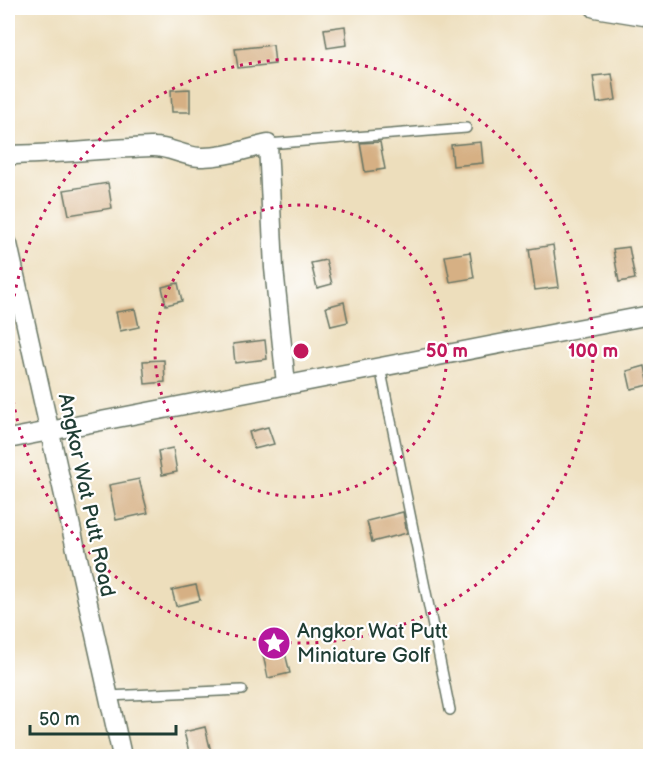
<svg xmlns="http://www.w3.org/2000/svg" width="658" height="764" font-family="'Balsamiq Sans',sans-serif">
  <style>
    .building { fill: #d6b084 }
    .lines { fill: none; stroke-linecap: round; stroke-linejoin: round }
    .lane-casing { stroke: #677564; stroke-width: 12 }
    .street-casing { stroke: #677564; stroke-width: 21 }
    .lane { stroke: #fff; stroke-width: 9 }
    .street { stroke: #fff; stroke-width: 18 }
    .ring { fill: none; stroke: #c2185b; stroke-width: 3; stroke-dasharray: 3 6 }
    .labels { text-anchor: middle; stroke-width: 4.5; stroke-linejoin: round; paint-order: stroke }
    .street-label { font-size: 21px; fill: #1f3d34; stroke: #fff }
    .poi-label { font-size: 21px; fill: #1f3d34; stroke: #fff; text-anchor: start }
    .centre { fill: #c2185b; stroke: #fff; stroke-width: 3 }
    .ring-label { font-size: 18px; text-anchor: middle; font-weight: bold; fill: #c2185b; stroke: #fff; stroke-width: 4.5; stroke-linejoin: round; paint-order: stroke }
  </style>
  <rect width="100%" height="100%" fill="#fff"/>
  <filter id="ink" filterUnits="userSpaceOnUse"><feTurbulence type="fractalNoise" baseFrequency=".0167" numOctaves="2"/><feDisplacementMap in="SourceGraphic" scale="12" xChannelSelector="R" yChannelSelector="G"/><feConvolveMatrix kernelMatrix="1 2 1 2 8 2 1 2 1" color-interpolation-filters="sRGB"/></filter>
  <filter id="wash" filterUnits="userSpaceOnUse"><feTurbulence type="fractalNoise" baseFrequency=".008" numOctaves="4" result="noise"/><feDisplacementMap in="SourceGraphic" scale="24" xChannelSelector="R" yChannelSelector="G"/><feGaussianBlur stdDeviation="1.35" result="paint"/><feColorMatrix in="noise" values="0 0 0 0 0 0 0 0 0 0 0 0 0 0 0 0 0 1.4 0 .05"/><feComposite in="paint" operator="in"/></filter>
  <g filter="url(#wash)">
    <rect width="100%" height="100%" fill="#eddebc"/>
    <g id="blocks">
      <!-- building -->
      <g class="building">
        <polygon points="345,26 347,45 327,48 324,29"/>
        <polygon points="273,45 275,64 238,68 235,49"/>
        <polygon points="612,74 616,100 597,103 593,76"/>
        <polygon points="190,89 190,112 172,112 171,90"/>
        <polygon points="380,142 385,169 365,172 360,143"/>
        <polygon points="481,142 483,163 453,166 451,145"/>
        <polygon points="108,183 112,208 69,215 64,190"/>
        <polygon points="553,245 559,287 535,290 529,249"/>
        <polygon points="629,247 635,279 619,282 613,249"/>
        <polygon points="470,252 474,278 450,282 445,256"/>
        <polygon points="326,260 332,284 317,288 311,263"/>
        <polygon points="178,283 182,301 166,305 162,287"/>
        <polygon points="344,302 348,322 331,326 326,307"/>
        <polygon points="135,309 139,327 120,331 116,312"/>
        <polygon points="265,340 267,359 235,363 233,344"/>
        <polygon points="164,360 165,382 145,384 143,361"/>
        <polygon points="645,366 649,385 631,389 627,371"/>
        <polygon points="268,427 274,444 254,449 249,432"/>
        <polygon points="173,448 177,472 162,475 158,451"/>
        <polygon points="139,479 148,513 116,520 109,485"/>
        <polygon points="403,512 407,533 372,542 367,521"/>
        <polygon points="196,585 200,600 176,606 172,590"/>
        <polygon points="283,645 290,673 268,678 262,650"/>
        <polygon points="205,727 212,756 190,756 184,732"/>
      </g>
    </g>
  </g>
  <g filter="url(#ink)">
    <use href="#blocks" fill-opacity="0" stroke="#677564" stroke-width="1.5"/>
    <g class="lines">
      <!-- lane casing -->
      <g class="lane-casing">
        <g id="lane">
          <polyline points="268,144 466,128"/>
          <polyline points="380,367 450,710"/>
          <polyline points="108,696 242,690"/>
        </g>
      </g>
      <!-- street casing -->
      <g class="street-casing">
        <g id="street">
          <polyline points="595,8 650,17"/>
          <path d="M 8,155 C 56,154 103,149 151,147 C 169,146 182,156 200,157 C 222,158 246,149 268,144 L 274,268 L 286,384"/>
          <polyline points="8,244 122,756"/>
          <polyline points="8,439 650,315"/>
        </g>
      </g>
      <!-- lane -->
      <use href="#lane" class="lane"/>
      <!-- street -->
      <use href="#street" class="street"/>
    </g>
  </g>
  <!-- distance rings -->
  <g class="ring">
    <circle cx="301" cy="351" r="146"/>
    <circle cx="301" cy="351" r="292"/>
  </g>
  <!-- icons -->
  <defs>
    <g id="sight-disc" transform="scale(1.725)"><circle r="9.5" fill="#b5179e" stroke="#fff"/><path d="M0-6L1.8-2.2L6-1.7L2.9 1.2L3.7 5.4L0 3.3L-3.7 5.4L-2.9 1.2L-6-1.7L-1.8-2.2Z" fill="#fff"/></g>
  </defs>
  <g fill-rule="evenodd">
    <use href="#sight-disc" x="274" y="643"/>
  </g>
  <g class="labels">
    <!-- street labels -->
    <g class="street-label">
      <text transform="translate(87 495) rotate(78)" y="7">Angkor Wat Putt Road</text>
    </g>
    <!-- poi labels -->
    <g class="poi-label">
      <text x="297" y="638">Angkor Wat Putt<tspan x="297" dy="24">Miniature Golf</tspan></text>
    </g>
  </g>
  <circle cx="301" cy="351" r="9" class="centre"/>
  <g class="ring-label">
    <text x="447" y="357">50 m</text>
    <text x="593" y="357">100 m</text>
  </g>
  <!-- margin -->
  <rect width="658" height="764" fill="none" stroke="#fff" stroke-width="30"/>
  <!-- scale -->
  <path d="M30 725v9h146v-9" fill="none" stroke="#1f3d34" stroke-width="3"/>
  <text x="39" y="725" font-size="18" fill="#1f3d34" stroke="#ffffff" stroke-width="4.5" paint-order="stroke">50 m</text>
</svg>
